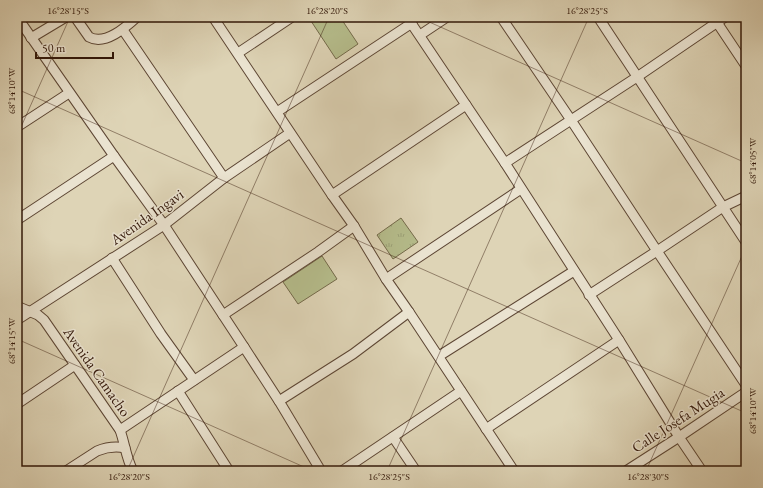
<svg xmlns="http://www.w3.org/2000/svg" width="763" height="488" font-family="'EB Garamond',serif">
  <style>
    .park { fill: url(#park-tufts); stroke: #746a4a }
    .pitch { fill: #b5bc8b; stroke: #746a4a }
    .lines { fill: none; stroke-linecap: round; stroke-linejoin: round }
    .minor-casing { stroke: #5d4634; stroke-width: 11 }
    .minor { stroke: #eae3d0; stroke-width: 9 }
    .ticks { fill: none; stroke: #321709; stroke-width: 1; stroke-opacity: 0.45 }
    .labels { text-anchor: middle; stroke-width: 3; stroke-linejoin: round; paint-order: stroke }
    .street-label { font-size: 15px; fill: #321709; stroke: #eae3d0 }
    .neatline { fill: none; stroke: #321709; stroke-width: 1.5 }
    .ticks-label { font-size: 10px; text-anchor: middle; fill: #321709 }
  </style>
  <defs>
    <pattern id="park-tufts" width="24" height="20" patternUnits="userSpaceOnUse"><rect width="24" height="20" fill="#b5bc8b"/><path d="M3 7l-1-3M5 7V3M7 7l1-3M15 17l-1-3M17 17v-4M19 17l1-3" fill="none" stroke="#9ca177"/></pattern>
  </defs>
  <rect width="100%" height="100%" fill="#ded4b6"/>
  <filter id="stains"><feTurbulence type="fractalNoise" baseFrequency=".005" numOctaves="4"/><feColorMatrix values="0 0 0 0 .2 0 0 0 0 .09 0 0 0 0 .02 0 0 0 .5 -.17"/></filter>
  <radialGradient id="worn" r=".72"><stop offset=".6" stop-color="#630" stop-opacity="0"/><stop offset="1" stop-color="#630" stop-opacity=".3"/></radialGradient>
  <!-- park -->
  <polygon class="park" points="401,218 418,242 393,259 377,235"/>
  <!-- pitch -->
  <g class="pitch">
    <polygon points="318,17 340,17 358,44 336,59 311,21"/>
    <polygon points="322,256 337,279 298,304 283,282"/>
  </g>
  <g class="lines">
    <!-- minor casing -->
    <g class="minor-casing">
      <g id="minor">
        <polyline points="17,17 114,156 164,225 244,347 279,401 321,471"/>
        <path d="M 75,17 L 89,37 C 105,46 126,27 137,17"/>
        <polyline points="213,17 332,195 354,226 386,279 409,312 514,471"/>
        <polyline points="407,17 505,163 619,340 679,437 702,471"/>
        <polyline points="501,17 571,120 657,251 746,385"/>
        <polyline points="598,17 746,242"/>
        <polyline points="714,18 746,66"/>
        <polyline points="123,30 224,178"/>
        <polyline points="420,35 447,17"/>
        <polyline points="31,38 66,17"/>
        <polyline points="238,53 292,17"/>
        <polyline points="277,112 412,23"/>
        <polyline points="17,127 69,93"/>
        <polyline points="505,163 637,77 725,17"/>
        <polyline points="332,195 466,105"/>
        <polyline points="17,220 114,156"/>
        <polyline points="112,258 161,334 194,380"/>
        <polyline points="386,279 521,189"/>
        <polyline points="589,295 657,251 723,207 746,196"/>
        <path d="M 17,305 L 19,307 L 38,315 L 44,320 L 120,430 C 125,444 126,458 133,471"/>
        <polyline points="223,315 318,252 354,226"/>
        <polyline points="17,320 164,225 224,178 290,133"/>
        <polyline points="439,356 574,271"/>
        <polyline points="178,391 229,471"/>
        <polyline points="279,401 353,354 409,312"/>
        <polyline points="17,404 75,365"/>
        <polyline points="486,429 619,340"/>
        <polyline points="120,430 244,347"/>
        <polyline points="393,437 416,471"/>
        <path d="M 66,471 L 97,451 C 107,447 115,446 125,448"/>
        <polyline points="342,471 461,391"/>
        <polyline points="626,471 679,437 746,392"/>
      </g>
    </g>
    <!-- minor -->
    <use href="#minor" class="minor"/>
  </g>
  <!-- ticks -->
  <path class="ticks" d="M 418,17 L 746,163M 17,89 L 746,413M 17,136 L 70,17M 17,339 L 313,471M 127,471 L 329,17M 387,471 L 589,17M 646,471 L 746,247"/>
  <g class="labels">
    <!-- street labels -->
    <g class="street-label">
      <text transform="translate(147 217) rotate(-35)" y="5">Avenida Ingavi</text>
      <text transform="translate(97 372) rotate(55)" y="5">Avenida Camacho</text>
      <text transform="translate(678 420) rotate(-33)" y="5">Calle Josefa Mugia</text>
    </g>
  </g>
  <!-- margin -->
  <rect width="763" height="488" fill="none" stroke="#ded4b6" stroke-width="44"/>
  <!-- scale -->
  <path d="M36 52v6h77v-6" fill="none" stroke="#321709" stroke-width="2"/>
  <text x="42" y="52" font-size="12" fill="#321709" stroke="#eae3d0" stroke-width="3" paint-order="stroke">50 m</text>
  <rect x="22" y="22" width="719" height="444" class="neatline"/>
  <g class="ticks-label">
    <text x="68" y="14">16°28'15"S</text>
    <text x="327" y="14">16°28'20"S</text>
    <text x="587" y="14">16°28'25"S</text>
    <text transform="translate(11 91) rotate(-90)" y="4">68°14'10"W</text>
    <text transform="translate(752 161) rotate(-90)" y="4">68°14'05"W</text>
    <text transform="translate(11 341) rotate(-90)" y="4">68°14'15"W</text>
    <text transform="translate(752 411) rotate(-90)" y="4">68°14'10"W</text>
    <text x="129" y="480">16°28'20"S</text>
    <text x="389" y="480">16°28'25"S</text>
    <text x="648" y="480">16°28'30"S</text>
  </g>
  <rect width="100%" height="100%" filter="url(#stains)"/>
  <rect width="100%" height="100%" fill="url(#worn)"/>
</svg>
